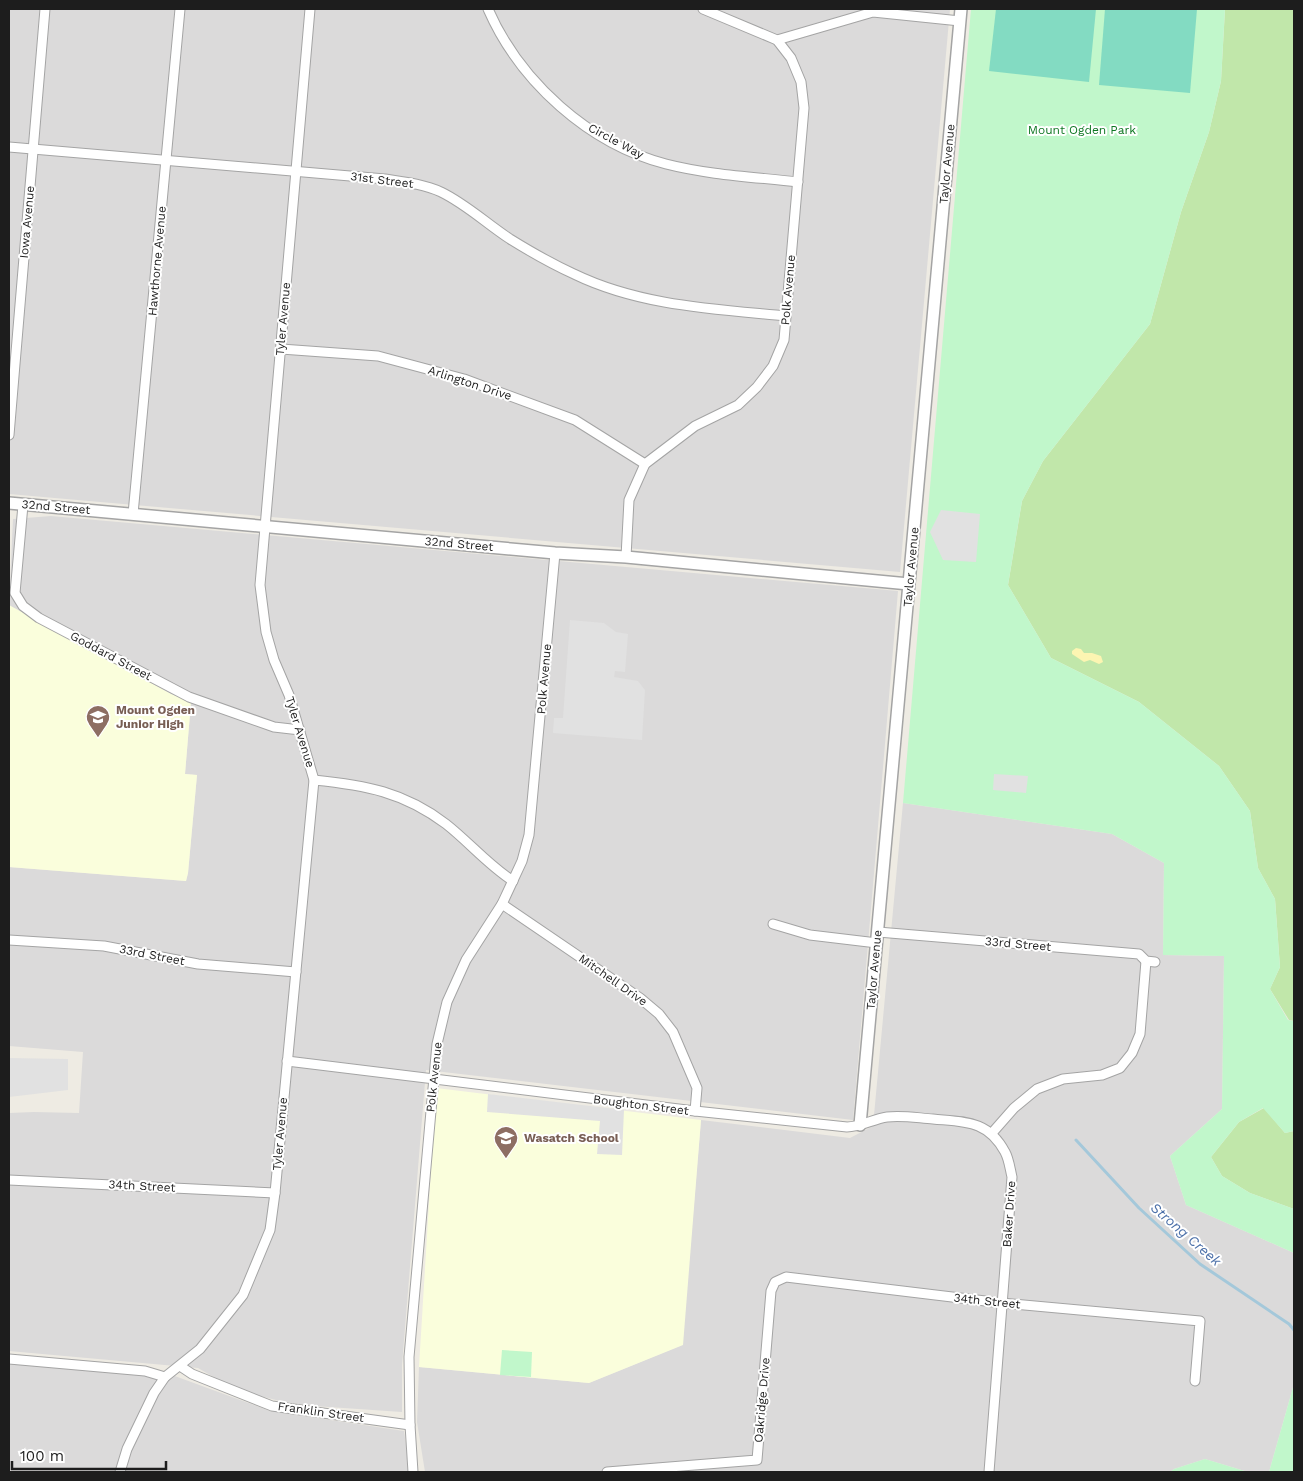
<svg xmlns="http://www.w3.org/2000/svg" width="1303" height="1481" font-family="'Work Sans',sans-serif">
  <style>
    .residential { fill: #dbdada }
    .education { fill: #fafedc }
    .grass { fill: #c1e7aa }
    .sand { fill: #fcf5b2 }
    .park { fill: #c1f7cb }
    .pitch { fill: #83dbc2 }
    .parking { fill: #e1e1e1 }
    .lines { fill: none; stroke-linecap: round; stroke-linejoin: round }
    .stream { stroke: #a4c8da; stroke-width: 3 }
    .minor-casing { stroke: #a4a4a4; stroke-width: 11 }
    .tertiary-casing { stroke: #a4a4a4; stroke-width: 14 }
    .minor { stroke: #fff; stroke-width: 9 }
    .tertiary { stroke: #fff; stroke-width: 11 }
    .labels { text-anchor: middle; stroke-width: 4; stroke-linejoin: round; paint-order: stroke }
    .park-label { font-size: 12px; fill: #0f7723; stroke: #fff }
    .street-label { font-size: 12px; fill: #1d1d1d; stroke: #fff }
    .education-label { font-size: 12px; font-weight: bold; fill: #785e54; stroke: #fff; text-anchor: start }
    .water-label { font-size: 14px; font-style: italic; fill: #4d71a9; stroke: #fff }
  </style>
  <rect width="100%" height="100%" fill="#eeebe3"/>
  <!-- residential -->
  <g class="residential">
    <polygon points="9,9 950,9 900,572 9,494"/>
    <polygon points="51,516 898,591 853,1120 426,1070 402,1365 402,1412 314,1406 284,1402 252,1394 224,1383 198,1368 9,1351 9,1113 34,1112 79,1113 83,1052 9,1046 9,867 186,881 188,873 197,775 185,774 191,702 171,695 9,606 13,519"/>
    <polygon points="903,803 1112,834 1164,863 1163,955 1224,956 1222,1109 1170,1156 1186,1205 1294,1253 1294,1384 1269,1472 1248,1472 1205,1459 1174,1469 1170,1472 425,1472 417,1422 419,1367 589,1383 682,1345 701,1120 850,1138 873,1126"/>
    <polygon points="9,1364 172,1375 270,1411 404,1431 410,1472 9,1472"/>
  </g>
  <!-- education -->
  <g class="education">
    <polygon points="9,605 171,694 191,702 185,774 197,775 188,873 186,881 9,867"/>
    <polygon points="436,1088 701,1120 683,1345 589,1383 419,1367"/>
  </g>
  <!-- grass -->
  <g class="grass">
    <polygon points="1225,9 1294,9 1294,1021 1289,1020 1270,989 1280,967 1275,899 1258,868 1250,811 1219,766 1139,702 1051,658 1008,585 1022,501 1043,461 1150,324 1181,212 1209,132 1221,81"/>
    <polygon points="1264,1108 1285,1133 1294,1131 1294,1209 1250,1193 1222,1176 1211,1157 1239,1122"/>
  </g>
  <!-- sand -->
  <polygon class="sand" points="1076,648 1081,649 1084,653 1092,653 1101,656 1103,662 1099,664 1090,660 1084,662 1072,654 1072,651"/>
  <!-- park -->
  <g class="park">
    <polygon points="971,9 1225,9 1221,81 1209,132 1181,212 1150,324 1043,461 1022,501 1008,585 1051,658 1139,702 1219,766 1250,811 1258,868 1275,899 1280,967 1270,989 1288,1020 1294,1021 1294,1131 1285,1133 1263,1108 1239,1122 1211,1157 1222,1176 1250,1193 1294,1209 1294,1253 1186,1205 1170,1156 1222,1109 1224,956 1163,955 1164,863 1112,834 903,803"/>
    <polygon points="502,1350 532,1352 531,1377 500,1375"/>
    <polygon points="1294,1384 1294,1472 1269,1472"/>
    <polygon points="1205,1459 1248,1472 1170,1472 1174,1469"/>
  </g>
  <!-- pitch -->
  <g class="pitch">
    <polygon points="996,9 1096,9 1089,82 989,71"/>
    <polygon points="1105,9 1197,9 1190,93 1099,85"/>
  </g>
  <!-- parking -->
  <g class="parking">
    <polygon points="941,510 980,514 976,562 943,560 930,532"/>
    <polygon points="570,620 604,623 616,632 628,634 625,672 615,671 614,677 638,681 645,690 642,740 553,733 554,718 563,718"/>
    <polygon points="994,774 1028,776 1026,793 993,790"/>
    <polygon points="9,1058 68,1059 68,1090 9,1097"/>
    <polygon points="488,1094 624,1110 622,1155 597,1154 600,1121 487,1112"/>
  </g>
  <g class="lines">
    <!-- stream -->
    <polyline class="stream" points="1076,1140 1139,1208 1200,1264 1289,1324 1294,1330"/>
    <!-- minor casing -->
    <g class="minor-casing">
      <g id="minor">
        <path d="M 488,9 C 520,82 589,144 666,164 C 709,175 754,177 798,182"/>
        <polyline points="777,40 873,12 960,21"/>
        <path d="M 9,147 L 385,179 C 404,182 423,184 441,192 C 466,204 487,224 510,239 C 531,252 552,264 574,274 C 640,306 714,309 786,316"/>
        <polyline points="281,349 378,356 464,379 575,420 645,464"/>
        <polyline points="9,435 45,9"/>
        <polyline points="23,505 15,593 23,606 39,618 189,697 274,727 300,730"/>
        <polyline points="133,514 180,9"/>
        <polyline points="626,557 629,500 645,464 695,426 738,405 757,387 773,366 784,340 804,108 801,82 791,58 777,40 703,9"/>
        <path d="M 314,780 C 365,785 404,792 446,824 C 469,842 488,865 513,881"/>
        <polyline points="502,904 640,998 659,1014 673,1032 697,1088 695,1111"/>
        <polyline points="773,924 810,935 877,943"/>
        <polyline points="878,932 1139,954 1146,961 1155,962"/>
        <polyline points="9,940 104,946 198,964 296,972"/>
        <path d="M 287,1061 L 695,1111 L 847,1127 C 861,1127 873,1119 887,1117 C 902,1115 918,1118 933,1119 C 965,1122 988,1120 1005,1152 C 1009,1159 1010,1169 1012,1177 L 989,1472"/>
        <polyline points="992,1133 1014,1108 1037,1089 1063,1079 1102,1075 1120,1068 1132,1053 1140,1034 1146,961"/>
        <polyline points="9,1180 275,1193"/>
        <polyline points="9,1359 145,1371 165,1377"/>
        <polyline points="180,1366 192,1374 272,1406 410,1425"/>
        <polyline points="120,1472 127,1449 154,1393 165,1377 200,1349 243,1295 270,1230 275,1193 314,780 289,695 274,660 266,632 260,585 310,9"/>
        <polyline points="413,1472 410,1425 409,1357 437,1044 447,1002 466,960 502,904 522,861 529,835 555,553"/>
        <polyline points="607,1472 757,1460 771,1291 775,1282 786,1277 1002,1303 1200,1321 1195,1381"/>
      </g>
    </g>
    <!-- tertiary casing -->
    <g class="tertiary-casing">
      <g id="tertiary">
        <polyline points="9,503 555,553 626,557 909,584"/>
        <polyline points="860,1125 961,9"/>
      </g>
    </g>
    <!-- minor -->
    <use href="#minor" class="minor"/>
    <!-- tertiary -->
    <use href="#tertiary" class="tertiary"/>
  </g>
  <!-- icons -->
  <defs>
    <g id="school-pin" transform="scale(1.25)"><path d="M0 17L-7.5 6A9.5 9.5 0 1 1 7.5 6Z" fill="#8d6e63" stroke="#fff"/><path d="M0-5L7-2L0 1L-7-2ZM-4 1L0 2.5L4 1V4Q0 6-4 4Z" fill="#fff"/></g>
  </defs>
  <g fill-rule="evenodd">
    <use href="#school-pin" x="98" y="717"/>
    <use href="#school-pin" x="506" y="1138"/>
  </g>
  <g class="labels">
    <!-- park labels -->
    <g class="park-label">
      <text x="1082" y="134">Mount Ogden Park</text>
    </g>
    <!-- street labels -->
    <g class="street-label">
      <text transform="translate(616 141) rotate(28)" y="4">Circle Way</text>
      <text transform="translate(947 164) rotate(-85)" y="4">Taylor Avenue</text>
      <text transform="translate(382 180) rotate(7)" y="4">31st Street</text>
      <text transform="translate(27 222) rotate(-85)" y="4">Iowa Avenue</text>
      <text transform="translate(157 261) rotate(-85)" y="4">Hawthorne Avenue</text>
      <text transform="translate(788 290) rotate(-85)" y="4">Polk Avenue</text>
      <text transform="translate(283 319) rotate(-85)" y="4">Tyler Avenue</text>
      <text transform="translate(470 383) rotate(18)" y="4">Arlington Drive</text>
      <text transform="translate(56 507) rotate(5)" y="4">32nd Street</text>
      <text transform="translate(459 544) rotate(5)" y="4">32nd Street</text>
      <text transform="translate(911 567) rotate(-85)" y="4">Taylor Avenue</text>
      <text transform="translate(111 656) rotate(28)" y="4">Goddard Street</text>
      <text transform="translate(544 679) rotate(-85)" y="4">Polk Avenue</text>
      <text transform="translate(300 732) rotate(73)" y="4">Tyler Avenue</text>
      <text transform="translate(1018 944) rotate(5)" y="4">33rd Street</text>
      <text transform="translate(152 955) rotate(11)" y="4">33rd Street</text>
      <text transform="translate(874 970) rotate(-85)" y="4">Taylor Avenue</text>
      <text transform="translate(613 980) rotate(35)" y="4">Mitchell Drive</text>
      <text transform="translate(434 1077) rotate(-84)" y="4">Polk Avenue</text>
      <text transform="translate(641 1105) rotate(7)" y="4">Boughton Street</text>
      <text transform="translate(280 1134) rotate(-85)" y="4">Tyler Avenue</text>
      <text transform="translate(142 1186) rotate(3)" y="4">34th Street</text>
      <text transform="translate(1009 1214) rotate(-86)" y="4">Baker Drive</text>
      <text transform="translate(987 1301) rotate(6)" y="4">34th Street</text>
      <text transform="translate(762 1400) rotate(-85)" y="4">Oakridge Drive</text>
      <text transform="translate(321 1412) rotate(8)" y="4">Franklin Street</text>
    </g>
    <!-- education labels -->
    <g class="education-label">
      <text x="116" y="714">Mount Ogden<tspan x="116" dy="14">Junior High</tspan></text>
      <text x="524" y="1142">Wasatch School</text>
    </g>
    <!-- water labels -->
    <g class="water-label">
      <text transform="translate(1186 1234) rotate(41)" y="5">Strong Creek</text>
    </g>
  </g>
  <!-- border -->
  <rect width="1303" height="1481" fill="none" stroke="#1d1d1d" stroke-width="20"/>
  <!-- scale -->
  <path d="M12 1461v8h154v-8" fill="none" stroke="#1d1d1d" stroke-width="2.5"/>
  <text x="20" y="1461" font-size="15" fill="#1d1d1d" stroke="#ffffff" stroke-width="4" paint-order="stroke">100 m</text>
</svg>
